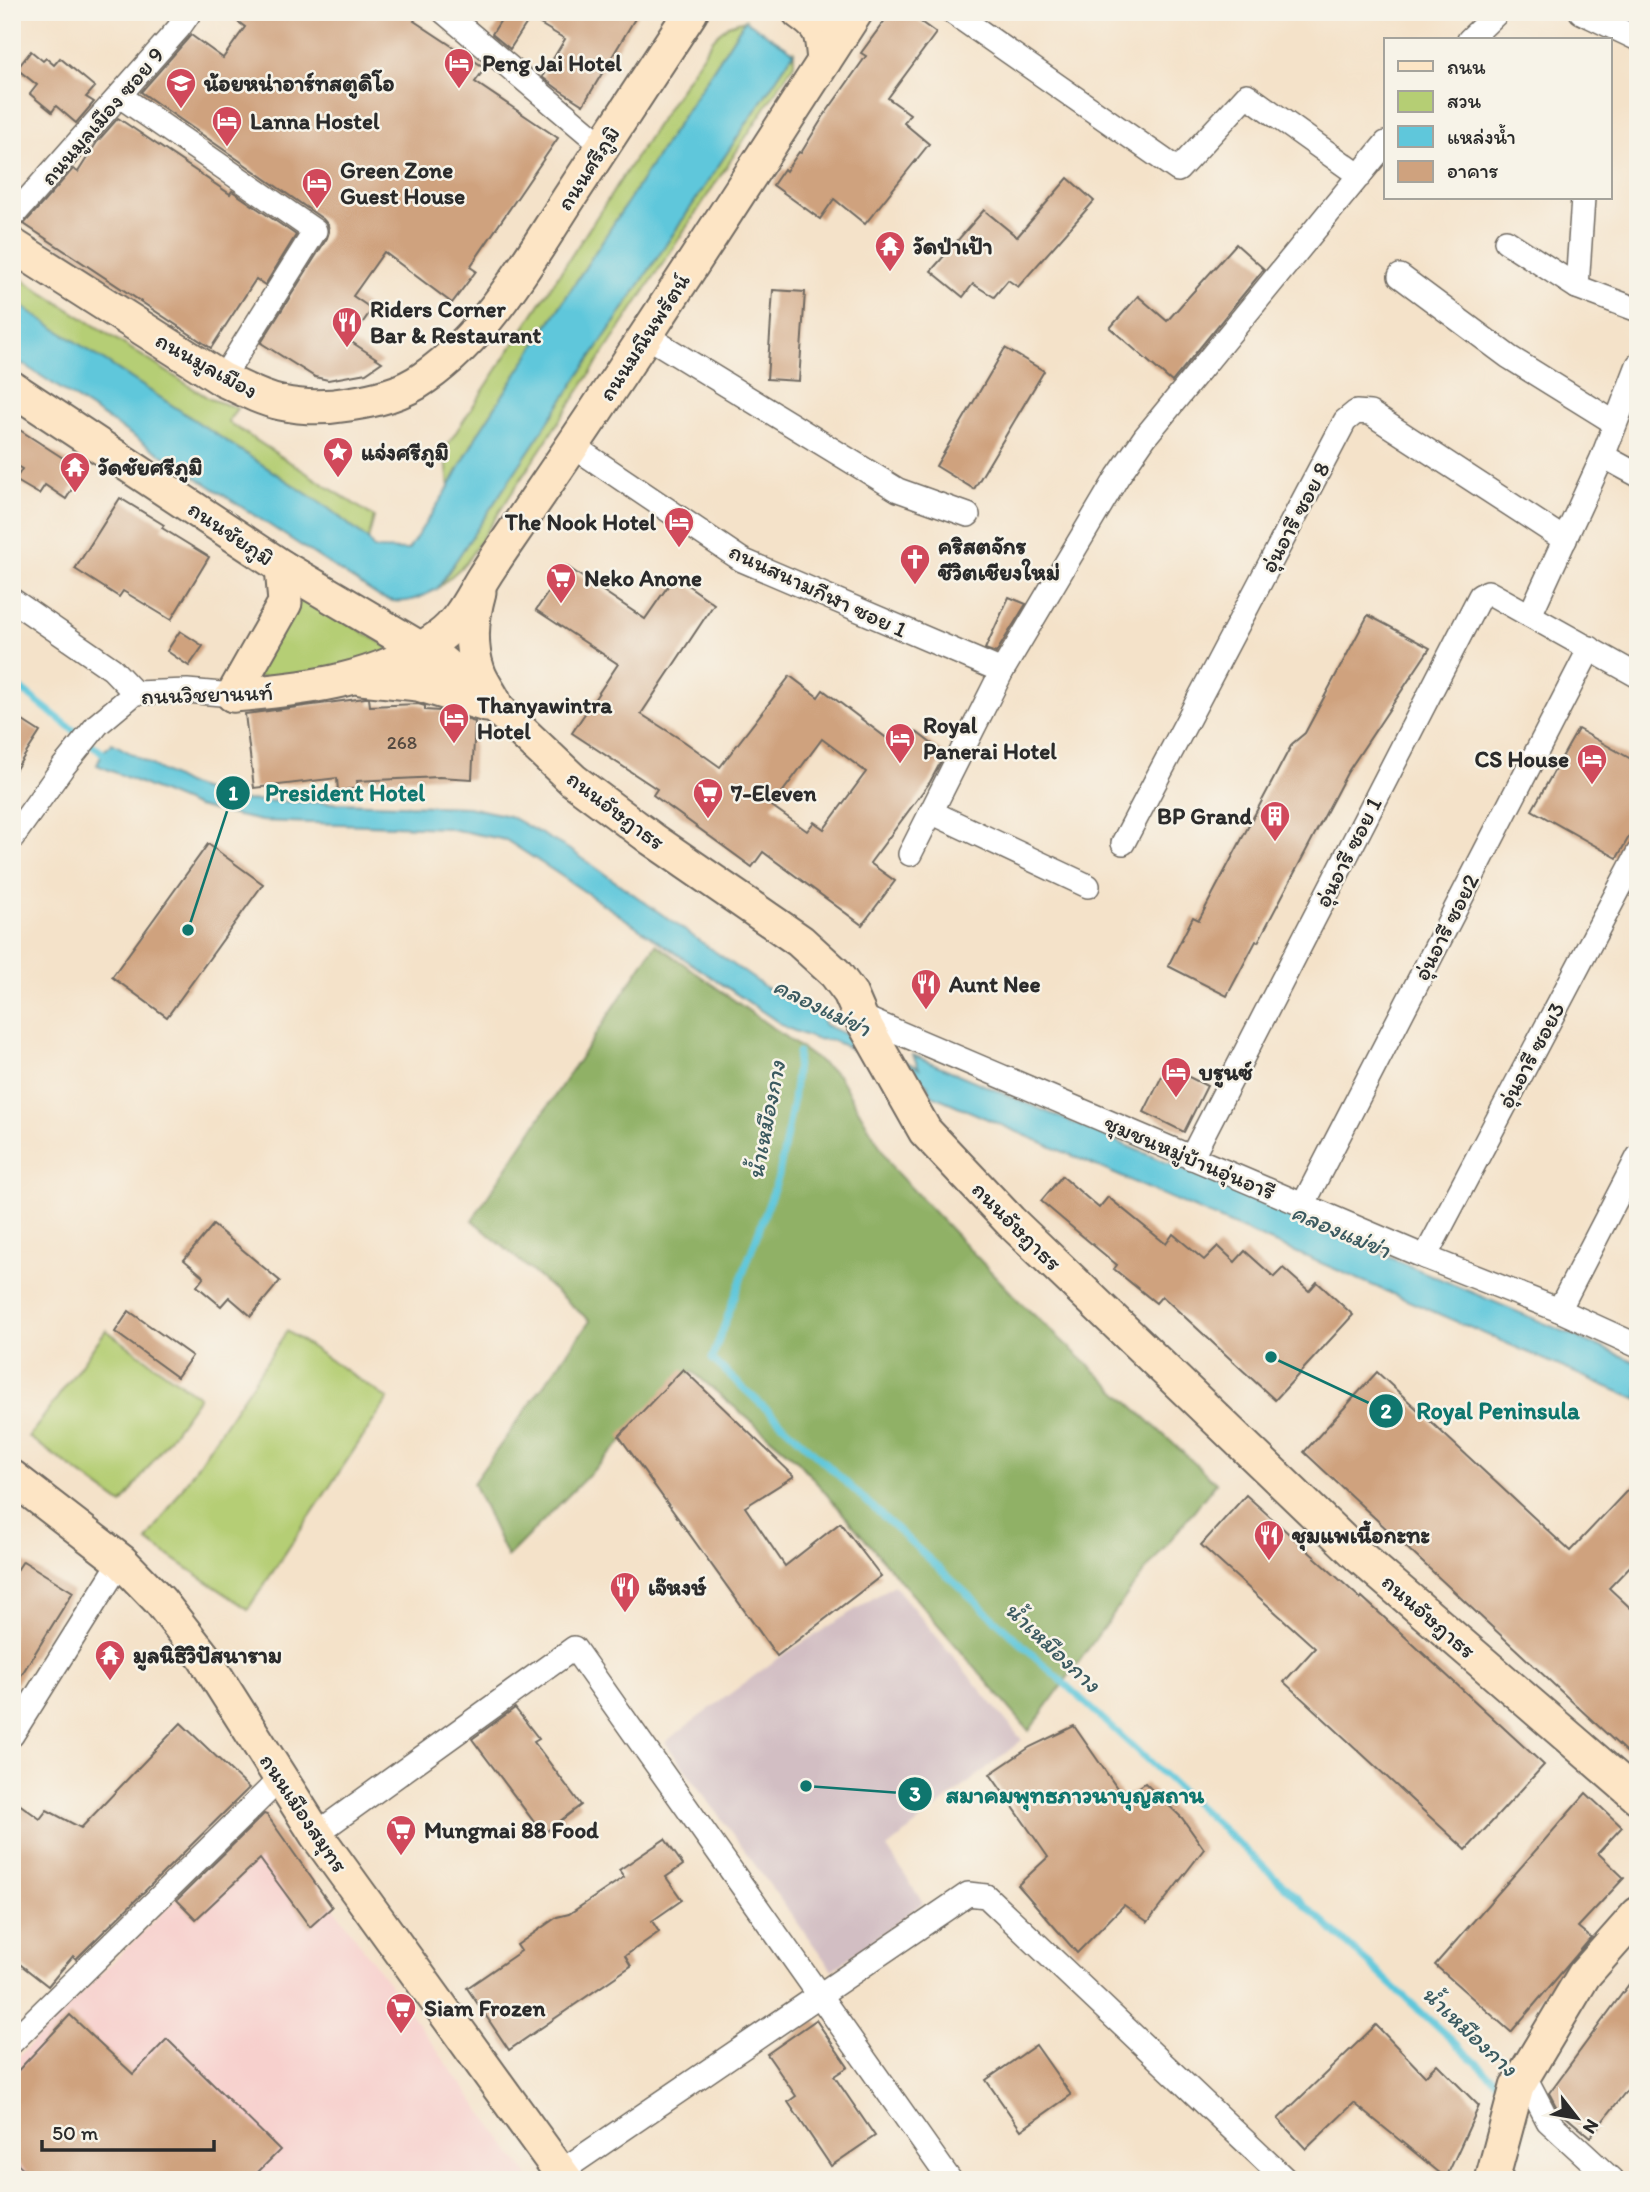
<svg xmlns="http://www.w3.org/2000/svg" width="1650" height="2192" font-family="Itim,'Playpen Sans Thai',sans-serif">
  <style>
    .built { fill: #f7d0cd }
    .industrial { fill: #d2bec3 }
    .green { fill: #b5ce74; stroke: #707c50; stroke-width: 2 }
    .forest { fill: #90b166; stroke: #5e6e48; stroke-width: 2 }
    .water { fill: #5fc7db; stroke: #457983; stroke-width: 2 }
    .lines { fill: none; stroke-linecap: round; stroke-linejoin: round }
    .stream { stroke: #5fc7db; stroke-width: 7 }
    .building { fill: #cfa27e; fill-rule: evenodd }
    .street-casing { stroke: #716b62; stroke-width: 26 }
    .secondary-casing { stroke: #716b62; stroke-width: 37 }
    .street { stroke: #fff; stroke-width: 23 }
    .secondary { stroke: #fde5c5; stroke-width: 33 }
    .labels { text-anchor: middle; stroke-width: 5; stroke-linejoin: round; paint-order: stroke }
    .number-label { font-size: 19px; fill: #544940 }
    .poi-label { font-size: 23px; font-weight: bold; fill: #2b2b2b; stroke: #f7f3e8; text-anchor: start }
    .street-label { font-size: 23px; fill: #2b2b2b; stroke: #f7f3e8 }
    .water-label { font-size: 24px; font-style: italic; fill: #3b5a60; stroke: #f7f3e8 }
    .leader { fill: none; stroke: #0f766e; stroke-width: 2.5 }
    .callout-dot { fill: #0f766e; stroke: #f7f3e8; stroke-width: 2.5 }
    .mark-label { font-size: 21px; text-anchor: middle; font-weight: bold; fill: #fff }
    .callout-label { font-size: 24px; text-anchor: middle; font-weight: bold; fill: #0f766e; stroke: #f7f3e8; stroke-width: 5; stroke-linejoin: round; paint-order: stroke }
  </style>
  <rect width="100%" height="100%" fill="#f7f3e8"/>
  <filter id="ink" filterUnits="userSpaceOnUse"><feTurbulence type="fractalNoise" baseFrequency=".0143" numOctaves="2"/><feDisplacementMap in="SourceGraphic" scale="14" xChannelSelector="R" yChannelSelector="G"/><feConvolveMatrix kernelMatrix="1 2 1 2 8 2 1 2 1" color-interpolation-filters="sRGB"/></filter>
  <filter id="wash" filterUnits="userSpaceOnUse"><feTurbulence type="fractalNoise" baseFrequency=".00686" numOctaves="4" result="noise"/><feDisplacementMap in="SourceGraphic" scale="28" xChannelSelector="R" yChannelSelector="G"/><feGaussianBlur stdDeviation="1.57" result="paint"/><feColorMatrix in="noise" values="0 0 0 0 0 0 0 0 0 0 0 0 0 0 0 0 0 1.4 0 .05"/><feComposite in="paint" operator="in"/></filter>
  <g filter="url(#wash)">
    <rect width="100%" height="100%" fill="#f4e2c9"/>
    <!-- built -->
    <polygon class="built" points="264,1811 531,2180 12,2180 12,2063"/>
    <!-- industrial -->
    <polygon class="industrial" points="894,1585 1022,1740 887,1848 923,1903 832,1970 665,1742 777,1659"/>
    <!-- green -->
    <g class="green">
      <polygon points="745,20 479,432 449,487 445,449 713,39 728,25"/>
      <polygon points="794,52 794,64 465,564 437,589"/>
      <polygon points="12,273 210,399 237,408 228,422 374,517 368,540 328,508 12,300"/>
      <polygon points="294,590 396,652 312,678 256,677"/>
      <polygon points="106,1330 199,1397 122,1504 29,1437"/>
      <polygon points="287,1331 388,1399 248,1609 147,1541"/>
    </g>
    <!-- forest -->
    <polygon class="forest" points="656,944 838,1075 894,1170 1020,1302 1216,1483 1132,1588 1029,1731 799,1462 692,1371 507,1557 473,1483 590,1321 472,1220"/>
    <!-- water -->
    <g class="water">
      <path d="M 745,20 L 794,52 L 437,589 C 416,600 400,607 378,596 L 12,357 L 12,300 L 328,508 L 368,540 L 374,549 L 408,550 L 449,487 L 479,432 Z"/>
      <polygon points="112,743 186,784 236,800 468,807 509,816 572,851 775,994 806,1008 817,1011 825,1025 919,1068 913,1055 1638,1363 1638,1400 932,1095 927,1084 832,1040 815,1039 787,1028 557,873 506,840 446,828 261,821 197,807 97,765 102,753"/>
    </g>
    <g class="lines">
      <!-- stream -->
      <g class="stream">
        <polyline points="12,682 109,758"/>
        <polyline points="798,1053 793,1102 779,1175 712,1359 1507,2091"/>
      </g>
    </g>
    <g id="blocks">
      <!-- building -->
      <g class="building">
        <polygon points="225,12 420,12 414,21 485,68 475,82 558,138 470,267 476,271 452,303 384,252 353,296 372,309 350,341 382,362 366,373 328,380 315,377 261,343 327,238 329,232 328,225 323,219 141,92 191,35 223,58 245,27"/>
        <polygon points="506,12 639,12 583,105 558,89 542,77 565,39 530,18 510,49 492,34"/>
        <polygon points="891,12 907,12 936,33 888,98 910,114 904,123 929,144 865,224 834,199 820,219 773,185 784,169 786,171 799,152 801,153 823,117 866,56 861,53"/>
        <polygon points="31,51 43,61 46,58 54,65 60,58 95,87 86,97 94,102 76,123 56,106 52,112 30,94 37,85 17,69"/>
        <polygon points="118,118 230,194 232,191 296,235 265,285 256,279 211,348 24,224 73,169 78,172 97,142"/>
        <polygon points="1068,178 1094,201 1018,287 1008,280 994,297 973,284 963,297 931,271 984,210 1017,237"/>
        <polygon points="1236,244 1264,269 1172,382 1110,328 1138,296 1167,321"/>
        <polygon points="773,290 805,292 799,381 767,379"/>
        <polygon points="1005,348 1044,371 974,489 936,466"/>
        <polygon points="12,425 83,471 66,499 45,485 39,494 15,480 22,469 12,463"/>
        <polygon points="120,498 164,525 162,528 209,557 171,620 123,591 119,597 75,569"/>
        <path d="M 566,566 L 645,619 L 675,576 L 714,604 L 641,714 L 685,742 L 720,767 L 790,676 L 818,697 L 823,690 L 901,749 L 915,731 L 945,754 L 930,782 L 870,863 L 895,881 L 862,925 L 763,852 L 752,867 L 653,795 L 657,789 L 572,733 L 618,664 L 536,610 ZM 822,739 L 866,772 L 824,829 L 814,822 L 807,831 L 772,806 Z"/>
        <polygon points="1009,597 1026,604 996,653 985,649"/>
        <polygon points="1368,615 1430,648 1347,773 1258,942 1256,941 1227,996 1168,966 1193,917 1199,920 1292,744 1305,733"/>
        <polygon points="180,631 203,646 189,666 167,651"/>
        <polygon points="365,698 369,698 370,706 418,704 425,706 425,710 440,711 475,722 472,779 439,777 357,781 358,788 338,791 337,778 254,788 245,714"/>
        <polygon points="12,714 40,732 12,775"/>
        <polygon points="1578,729 1638,763 1638,821 1617,858 1532,810"/>
        <polygon points="208,844 263,884 167,1017 112,977"/>
        <polygon points="1167,1066 1207,1086 1184,1132 1144,1112"/>
        <polygon points="1062,1176 1099,1208 1108,1197 1166,1244 1173,1234 1204,1260 1218,1246 1235,1262 1245,1251 1274,1277 1283,1268 1309,1291 1317,1282 1353,1315 1275,1400 1162,1296 1156,1303 1114,1269 1117,1265 1099,1250 1041,1201"/>
        <polygon points="213,1225 280,1281 251,1316 229,1297 221,1306 197,1286 204,1277 184,1260"/>
        <polygon points="129,1311 192,1356 177,1377 115,1332"/>
        <polygon points="683,1369 794,1476 745,1507 785,1566 840,1523 881,1576 777,1656 619,1436"/>
        <polygon points="1377,1372 1570,1551 1638,1479 1638,1558 1609,1588 1638,1615 1638,1763 1304,1452"/>
        <polygon points="1246,1495 1361,1599 1362,1597 1544,1765 1466,1850 1284,1682 1315,1648 1201,1545"/>
        <polygon points="23,1561 73,1592 12,1690 12,1578"/>
        <polygon points="515,1708 539,1739 534,1742 581,1805 543,1834 472,1739"/>
        <polygon points="181,1723 249,1788 76,1959 73,1956 48,1986 12,1958 12,1799 40,1819 47,1810 81,1828"/>
        <polygon points="1074,1726 1124,1798 1145,1783 1182,1818 1204,1849 1148,1922 1124,1905 1077,1953 1018,1885 1048,1857 990,1774 1030,1747"/>
        <polygon points="1586,1793 1622,1827 1598,1853 1624,1878 1578,1927 1591,1938 1511,2032 1435,1965"/>
        <polygon points="264,1814 267,1815 332,1907 310,1927 260,1859 196,1919 177,1900"/>
        <polygon points="665,1839 683,1865 666,1877 682,1900 652,1921 659,1932 625,1956 631,1966 509,2050 467,1988 521,1951 517,1945 557,1917 569,1914 624,1877 619,1870"/>
        <polygon points="1638,1972 1638,2076 1590,2137 1558,2110 1549,2093"/>
        <polygon points="70,2015 133,2074 167,2039 280,2150 250,2180 35,2180 12,2158 12,2077"/>
        <polygon points="816,2020 848,2067 834,2076 875,2136 831,2166 788,2102 796,2096 767,2054"/>
        <polygon points="1376,2025 1425,2076 1437,2064 1479,2106 1446,2178 1354,2103 1306,2149 1278,2119"/>
        <polygon points="1036,2045 1071,2095 1021,2130 986,2080"/>
      </g>
    </g>
  </g>
  <g filter="url(#ink)">
    <use href="#blocks" fill-opacity="0" stroke="#716b62" stroke-width="2"/>
    <g class="lines">
      <!-- street casing -->
      <g class="street-casing">
        <g id="street">
          <polyline points="444,12 603,146"/>
          <polyline points="952,12 1178,170 1247,95 1360,176"/>
          <polyline points="1581,12 1638,39"/>
          <polyline points="1469,40 1498,12"/>
          <polyline points="120,96 315,231 222,379"/>
          <polyline points="12,217 178,29 190,12"/>
          <polyline points="1506,241 1577,287 1638,310"/>
          <polyline points="1400,276 1509,357 1615,423"/>
          <polyline points="1577,287 1583,198"/>
          <polyline points="645,335 898,490 968,515"/>
          <polyline points="573,446 742,560 1002,671"/>
          <polyline points="1603,456 1638,475"/>
          <polyline points="12,600 112,669 135,693"/>
          <polyline points="1530,615 1603,456 1638,365"/>
          <polyline points="931,812 1088,886"/>
          <polyline points="12,838 63,767 98,724 135,693 187,691 233,695"/>
          <polyline points="1123,843 1345,421 1356,412 1370,413 1565,540"/>
          <polyline points="910,854 1002,671 1118,476 1145,437 1386,143"/>
          <polyline points="860,1016 1425,1257 1559,1310 1638,1346"/>
          <polyline points="1191,1158 1480,596 1488,592 1638,676"/>
          <polyline points="1303,1205 1590,648"/>
          <polyline points="1425,1257 1638,853"/>
          <polyline points="1559,1310 1638,1157"/>
          <polyline points="12,1735 121,1561"/>
          <polyline points="316,1834 574,1648 950,2180"/>
          <polyline points="12,2042 280,1779"/>
          <polyline points="1524,2075 1548,2121 1612,2180"/>
          <polyline points="560,2172 968,1894 986,1896 1286,2180"/>
        </g>
      </g>
      <!-- secondary casing -->
      <g class="secondary-casing">
        <g id="secondary">
          <path d="M 799,12 C 823,29 821,33 824,61"/>
          <path d="M 12,245 L 222,379 C 241,388 261,399 281,403 C 304,408 326,408 349,404 C 375,400 402,394 424,378 C 487,334 528,262 569,198 C 609,136 650,74 691,12"/>
          <polyline points="12,388 282,567 438,659 498,709 573,780 652,839 800,941 835,973 850,993 860,1016 925,1131 1010,1221 1359,1556 1638,1797"/>
          <path d="M 479,592 C 472,617 469,645 478,671 C 481,681 489,691 494,701"/>
          <polyline points="361,678 418,684 486,705"/>
          <path d="M 233,695 C 307,689 377,681 439,637 C 460,622 470,599 483,578 C 498,554 515,531 530,508 C 642,345 748,178 856,12"/>
          <polyline points="233,695 285,603 282,567"/>
          <polyline points="12,1477 121,1561 160,1601 203,1656 316,1834 566,2180"/>
          <polyline points="1492,2180 1517,2087 1584,1975 1638,1914"/>
        </g>
      </g>
      <!-- street -->
      <use href="#street" class="street"/>
      <!-- secondary -->
      <use href="#secondary" class="secondary"/>
    </g>
  </g>
  <!-- icons -->
  <defs>
    <g id="hotel-pin" transform="scale(1.575)"><path d="M0 17L-7.5 6A9.5 9.5 0 1 1 7.5 6Z" fill="#d1495b" stroke="#f7f3e8"/><path d="M-6-4.5h1.5V1H6V5H4.5V3h-9V5H-6ZM-4 0a1.8 1.8 0 1 1 3.6 0ZM.5 0V-2.5h3Q6-2.5 6 0Z" fill="#fff"/></g>
    <g id="school-pin" transform="scale(1.575)"><path d="M0 17L-7.5 6A9.5 9.5 0 1 1 7.5 6Z" fill="#d1495b" stroke="#f7f3e8"/><path d="M0-5L7-2L0 1L-7-2ZM-4 1L0 2.5L4 1V4Q0 6-4 4Z" fill="#fff"/></g>
    <g id="temple-pin" transform="scale(1.575)"><path d="M0 17L-7.5 6A9.5 9.5 0 1 1 7.5 6Z" fill="#d1495b" stroke="#f7f3e8"/><path d="M0-6L5-2H3V0L6.5 2.5H4V6H1.5V3h-3V6H-4V2.5H-6.5L-3 0V-2H-5Z" fill="#fff"/></g>
    <g id="restaurant-pin" transform="scale(1.575)"><path d="M0 17L-7.5 6A9.5 9.5 0 1 1 7.5 6Z" fill="#d1495b" stroke="#f7f3e8"/><path d="M-5-6h1v4h1v-4h1v4h1v-4h1v5L-1.5 .5V6h-2V.5L-5-1ZM5-6V6H3V1.5H1.5Q1.5-4 5-6Z" fill="#fff"/></g>
    <g id="sight-pin" transform="scale(1.575)"><path d="M0 17L-7.5 6A9.5 9.5 0 1 1 7.5 6Z" fill="#d1495b" stroke="#f7f3e8"/><path d="M0-6L1.8-2.2L6-1.7L2.9 1.2L3.7 5.4L0 3.3L-3.7 5.4L-2.9 1.2L-6-1.7L-1.8-2.2Z" fill="#fff"/></g>
    <g id="church-pin" transform="scale(1.575)"><path d="M0 17L-7.5 6A9.5 9.5 0 1 1 7.5 6Z" fill="#d1495b" stroke="#f7f3e8"/><path d="M-1.2-6h2.4v3.5h3.3v2.4h-3.3V6h-2.4V-.1h-3.3v-2.4h3.3Z" fill="#fff"/></g>
    <g id="supermarket-pin" transform="scale(1.575)"><path d="M0 17L-7.5 6A9.5 9.5 0 1 1 7.5 6Z" fill="#d1495b" stroke="#f7f3e8"/><path d="M-6-5.5h2.5l.6 2H6L4.5 2H-2.5L-4.4-4H-6ZM-1.5 3.2a1.3 1.3 0 1 0 .1 0ZM3 3.2a1.3 1.3 0 1 0 .1 0Z" fill="#fff"/></g>
    <g id="building-pin" transform="scale(1.575)"><path d="M0 17L-7.5 6A9.5 9.5 0 1 1 7.5 6Z" fill="#d1495b" stroke="#f7f3e8"/><path d="M-4-6H4V6H1V3H-1V6H-4ZM-2.5-4.3h1.7v1.8h-1.7ZM.8-4.3h1.7v1.8H.8ZM-2.5-1h1.7V.8h-1.7ZM.8-1h1.7V.8H.8Z" fill="#fff"/></g>
  </defs>
  <g fill-rule="evenodd">
    <use href="#hotel-pin" x="459" y="63"/>
    <use href="#school-pin" x="181" y="83"/>
    <use href="#hotel-pin" x="227" y="121"/>
    <use href="#hotel-pin" x="317" y="183"/>
    <use href="#temple-pin" x="890" y="246"/>
    <use href="#restaurant-pin" x="347" y="322"/>
    <use href="#sight-pin" x="338" y="452"/>
    <use href="#temple-pin" x="75" y="467"/>
    <use href="#hotel-pin" x="679" y="522"/>
    <use href="#church-pin" x="915" y="559"/>
    <use href="#supermarket-pin" x="561" y="578"/>
    <use href="#hotel-pin" x="454" y="718"/>
    <use href="#hotel-pin" x="900" y="738"/>
    <use href="#hotel-pin" x="1592" y="759"/>
    <use href="#supermarket-pin" x="708" y="793"/>
    <use href="#building-pin" x="1275" y="816"/>
    <use href="#restaurant-pin" x="926" y="984"/>
    <use href="#hotel-pin" x="1176" y="1072"/>
    <use href="#restaurant-pin" x="1269" y="1535"/>
    <use href="#restaurant-pin" x="625" y="1587"/>
    <use href="#temple-pin" x="110" y="1655"/>
    <use href="#supermarket-pin" x="401" y="1830"/>
    <use href="#supermarket-pin" x="401" y="2008"/>
  </g>
  <g class="labels">
    <!-- number labels -->
    <g class="number-label">
      <text x="402" y="749">268</text>
    </g>
    <!-- poi labels -->
    <g class="poi-label">
      <text x="482" y="71">Peng Jai Hotel</text>
      <text x="204" y="91">น้อยหน่าอาร์ทสตูดิโอ</text>
      <text x="250" y="129">Lanna Hostel</text>
      <text x="340" y="178">Green Zone<tspan x="340" dy="26">Guest House</tspan></text>
      <text x="913" y="254">วัดป่าเป้า</text>
      <text x="370" y="317">Riders Corner<tspan x="370" dy="26">Bar &amp; Restaurant</tspan></text>
      <text x="361" y="460">แจ่งศรีภูมิ</text>
      <text x="98" y="475">วัดชัยศรีภูมิ</text>
      <text x="656" y="530" text-anchor="end">The Nook Hotel</text>
      <text x="938" y="554">คริสตจักร<tspan x="938" dy="26">ชีวิตเชียงใหม่</tspan></text>
      <text x="584" y="586">Neko Anone</text>
      <text x="477" y="713">Thanyawintra<tspan x="477" dy="26">Hotel</tspan></text>
      <text x="923" y="733">Royal<tspan x="923" dy="26">Panerai Hotel</tspan></text>
      <text x="1569" y="767" text-anchor="end">CS House</text>
      <text x="731" y="801">7-Eleven</text>
      <text x="1252" y="824" text-anchor="end">BP Grand</text>
      <text x="949" y="992">Aunt Nee</text>
      <text x="1199" y="1080">บรูนซ์</text>
      <text x="1292" y="1543">ชุมแพเนื้อกะทะ</text>
      <text x="648" y="1595">เจ๊หงษ์</text>
      <text x="133" y="1663">มูลนิธิวิปัสนาราม</text>
      <text x="424" y="1838">Mungmai 88 Food</text>
      <text x="424" y="2016">Siam Frozen</text>
    </g>
    <!-- street labels -->
    <g class="street-label">
      <text transform="translate(102 116) rotate(-49)" y="8">ถนนมูลเมือง ซอย 9</text>
      <text transform="translate(588 168) rotate(-57)" y="8">ถนนศรีภูมิ</text>
      <text transform="translate(644 337) rotate(-57)" y="8">ถนนมณีนพรัตน์</text>
      <text transform="translate(207 365) rotate(29)" y="8">ถนนมูลเมือง</text>
      <text transform="translate(1295 517) rotate(-62)" y="8">อุ่นอารี ซอย 8</text>
      <text transform="translate(231 533) rotate(34)" y="8">ถนนชัยภูมิ</text>
      <text transform="translate(818 590) rotate(25)" y="8">ถนนสนามกีฬา ซอย 1</text>
      <text transform="translate(207 694) rotate(-2)" y="8">ถนนวิชยานนท์</text>
      <text transform="translate(616 810) rotate(37)" y="8">ถนนอัษฎาธร</text>
      <text transform="translate(1348 852) rotate(-63)" y="8">อุ่นอารี ซอย 1</text>
      <text transform="translate(1446 927) rotate(-63)" y="8">อุ่นอารี ซอย2</text>
      <text transform="translate(1531 1055) rotate(-62)" y="8">อุ่นอารี ซอย3</text>
      <text transform="translate(1190 1157) rotate(23)" y="8">ชุมชนหมู่บ้านอุ่นอารี</text>
      <text transform="translate(1017 1226) rotate(45)" y="8">ถนนอัษฎาธร</text>
      <text transform="translate(1429 1616) rotate(41)" y="8">ถนนอัษฎาธร</text>
      <text transform="translate(304 1813) rotate(56)" y="8">ถนนเมืองสมุทร</text>
    </g>
    <!-- water labels -->
    <g class="water-label">
      <text transform="translate(822 1007) rotate(26)" y="8">คลองแม่ข่า</text>
      <text transform="translate(766 1120) rotate(-79)" y="8">น้ำเหมืองกาง</text>
      <text transform="translate(1341 1231) rotate(23)" y="8">คลองแม่ข่า</text>
      <text transform="translate(1053 1647) rotate(43)" y="8">น้ำเหมืองกาง</text>
      <text transform="translate(1470 2031) rotate(43)" y="8">น้ำเหมืองกาง</text>
    </g>
  </g>
  <!-- callouts -->
  <path class="leader" d="M188 930L233 793M1271 1357L1386 1411M806 1786L915 1794"/>
  <g class="callout-dot">
    <circle cx="188" cy="930" r="7"/>
    <circle cx="1271" cy="1357" r="7"/>
    <circle cx="806" cy="1786" r="7"/>
    <circle cx="233" cy="793" r="18"/>
    <circle cx="1386" cy="1411" r="18"/>
    <circle cx="915" cy="1794" r="18"/>
  </g>
  <g class="mark-label">
    <text x="233" y="800">1</text>
    <text x="1386" y="1418">2</text>
    <text x="915" y="1801">3</text>
  </g>
  <g class="callout-label">
    <text x="345" y="801">President Hotel</text>
    <text x="1498" y="1419">Royal Peninsula</text>
    <text x="1075" y="1803">สมาคมพุทธภาวนาบุญสถาน</text>
  </g>
  <!-- margin -->
  <rect width="1650" height="2192" fill="none" stroke="#f7f3e8" stroke-width="42"/>
  <!-- legend -->
  <rect x="1384" y="38" width="228" height="161" fill="#f7f3e8" stroke="#a5a39c" stroke-width="2"/>
  <rect x="1398" y="61" width="35" height="10" fill="#fde5c5" stroke="#a5a39c" stroke-width="2"/>
  <text x="1447" y="74" font-size="21" fill="#2b2b2b">ถนน</text>
  <rect x="1398" y="91" width="35" height="21" fill="#b5ce74" stroke="#a5a39c" stroke-width="2"/>
  <text x="1447" y="108" font-size="21" fill="#2b2b2b">สวน</text>
  <rect x="1398" y="126" width="35" height="21" fill="#5fc7db" stroke="#a5a39c" stroke-width="2"/>
  <text x="1447" y="144" font-size="21" fill="#2b2b2b">แหล่งน้ำ</text>
  <rect x="1398" y="161" width="35" height="21" fill="#cfa27e" stroke="#a5a39c" stroke-width="2"/>
  <text x="1447" y="178" font-size="21" fill="#2b2b2b">อาคาร</text>
  <!-- north arrow -->
  <g transform="translate(1577 2118) rotate(121)" stroke="#f7f3e8" stroke-width="5" paint-order="stroke">
  <path d="M0-5L12 26L0 18L-12 26Z" fill="#2b2b2b"/>
  <text y="-10" font-size="19" font-weight="bold" text-anchor="middle" fill="#2b2b2b">N</text>
  </g>
  <!-- scale -->
  <path d="M42 2140v10h172v-10" fill="none" stroke="#2b2b2b" stroke-width="3.5"/>
  <text x="52" y="2140" font-size="21" fill="#2b2b2b" stroke="#f7f3e8" stroke-width="5" paint-order="stroke">50 m</text>
</svg>
